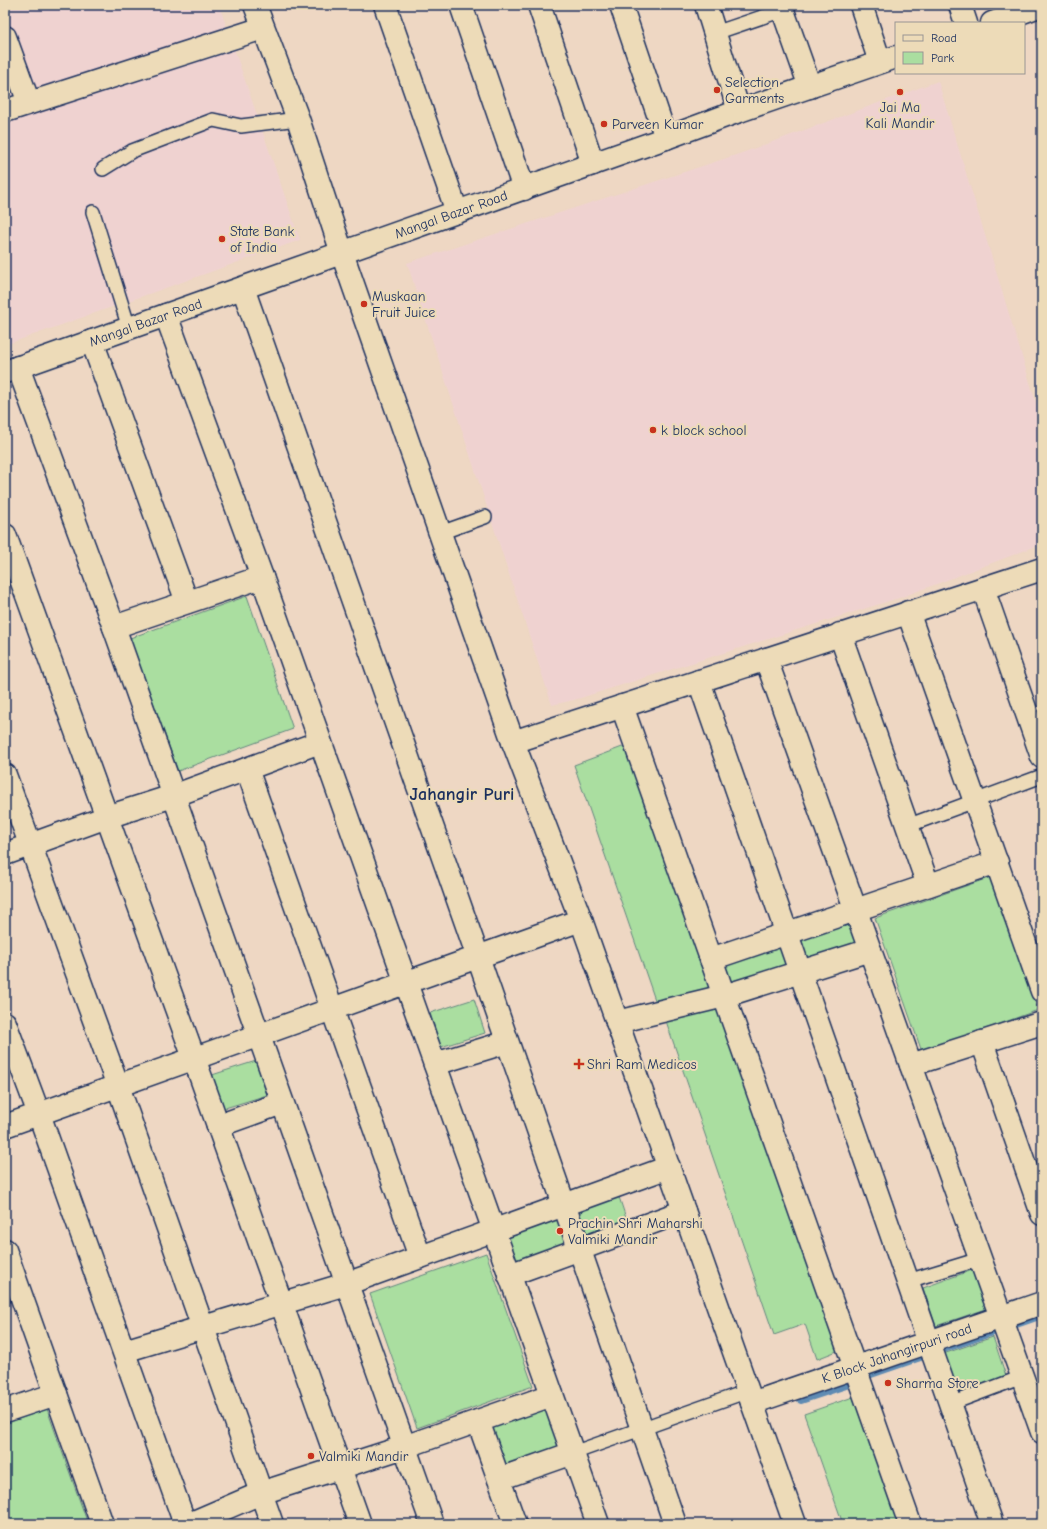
<svg xmlns="http://www.w3.org/2000/svg" width="1047" height="1529" font-family="'Comic Neue',sans-serif">
  <style>
    .built { fill: #efd2d0 }
    .green { fill: #aadea0; stroke: #62867f }
    .lines { fill: none; stroke-linecap: round; stroke-linejoin: round }
    .stream { stroke: #5e8bb3; stroke-width: 8 }
    .service-casing { stroke: #1b2f5e; stroke-width: 16 }
    .minor-casing { stroke: #1b2f5e; stroke-width: 25 }
    .tertiary-casing { stroke: #1b2f5e; stroke-width: 25 }
    .service { stroke: #eddbb8; stroke-width: 13 }
    .minor { stroke: #eddbb8; stroke-width: 22 }
    .tertiary { stroke: #eddbb8; stroke-width: 22 }
    .poi-dot { fill: #c8321e; stroke: #eddbb8; stroke-width: 1.5 }
    .labels { text-anchor: middle; stroke-width: 4; stroke-linejoin: round; paint-order: stroke }
    .poi-label { font-size: 14px; fill: #1b2f5e; stroke: #eddbb8; text-anchor: start }
    .street-label { font-size: 14px; fill: #1b2f5e; stroke: #eddbb8 }
    .district-label { font-size: 18px; font-weight: bold; fill: #1b2f5e; stroke: #eddbb8 }
  </style>
  <rect width="100%" height="100%" fill="#eed7c3"/>
  <filter id="ink" filterUnits="userSpaceOnUse"><feTurbulence type="fractalNoise" baseFrequency=".025" numOctaves="2"/><feDisplacementMap in="SourceGraphic" scale="8" xChannelSelector="R" yChannelSelector="G"/><feConvolveMatrix kernelMatrix="1 2 1 2 8 2 1 2 1" color-interpolation-filters="sRGB"/></filter>
  <g filter="url(#ink)">
    <!-- built -->
    <g class="built">
      <polygon points="5,5 219,5 300,240 5,345"/>
      <polygon points="938,81 1042,422 1042,544 902,597 574,700 552,705 407,263 739,154"/>
    </g>
    <!-- green -->
    <g class="green">
      <polygon points="247,596 293,729 178,771 130,638"/>
      <polygon points="625,746 710,990 655,1000 574,765"/>
      <polygon points="991,877 1038,1010 922,1052 875,918"/>
      <polygon points="852,914 863,947 803,966 793,934"/>
      <polygon points="780,937 791,970 732,990 721,957"/>
      <polygon points="474,999 485,1033 441,1047 430,1013"/>
      <polygon points="718,1003 837,1351 817,1359 805,1324 774,1335 666,1021"/>
      <polygon points="256,1061 267,1095 222,1109 212,1075"/>
      <polygon points="618,1194 628,1224 584,1239 574,1209"/>
      <polygon points="562,1215 572,1245 513,1266 503,1236"/>
      <polygon points="486,1253 533,1386 417,1428 370,1294"/>
      <polygon points="972,1270 986,1309 936,1326 923,1288"/>
      <polygon points="993,1337 1006,1376 956,1393 943,1354"/>
      <polygon points="853,1397 898,1524 843,1524 804,1414"/>
      <polygon points="547,1406 561,1448 502,1468 487,1426"/>
      <polygon points="47,1409 88,1524 5,1524 5,1424"/>
    </g>
    <g class="lines">
      <!-- stream -->
      <g class="stream">
        <polyline points="871,1374 1042,1315"/>
        <polyline points="801,1400 858,1381"/>
      </g>
      <!-- service casing -->
      <g class="service-casing">
        <g id="service">
          <polyline points="715,33 783,10"/>
          <polyline points="103,169 132,151 213,120 241,126 298,119"/>
          <polyline points="93,212 129,328"/>
          <polyline points="440,533 485,517"/>
          <polyline points="907,826 1042,776"/>
          <polyline points="908,1281 980,1259"/>
          <polyline points="950,1404 1022,1377"/>
          <polyline points="573,1453 748,1391"/>
        </g>
      </g>
      <!-- minor casing -->
      <g class="minor-casing">
        <g id="minor">
          <polyline points="385,5 457,212"/>
          <polyline points="461,5 524,189"/>
          <polyline points="539,5 593,164"/>
          <polyline points="621,5 666,138"/>
          <polyline points="706,5 739,111"/>
          <polyline points="781,5 810,87"/>
          <polyline points="861,5 880,62"/>
          <polyline points="960,5 966,23"/>
          <polyline points="5,37 29,103"/>
          <polyline points="5,111 263,28"/>
          <polyline points="243,288 478,957 675,1524"/>
          <polyline points="166,315 262,577 598,1524"/>
          <polyline points="92,341 187,602"/>
          <polyline points="18,367 114,627 432,1524"/>
          <polyline points="5,535 194,1058 360,1524"/>
          <polyline points="983,588 1042,757"/>
          <polyline points="908,612 1042,991"/>
          <polyline points="114,627 262,577"/>
          <polyline points="840,634 928,885"/>
          <polyline points="766,659 1042,1432"/>
          <polyline points="699,681 992,1524"/>
          <polyline points="622,706 910,1524"/>
          <polyline points="513,742 1042,569"/>
          <polyline points="247,769 420,1257"/>
          <polyline points="5,775 118,1086 272,1524"/>
          <polyline points="5,854 107,817 173,796 320,742"/>
          <polyline points="711,959 997,862"/>
          <polyline points="617,1022 724,996 870,950"/>
          <polyline points="5,1023 39,1114 185,1524"/>
          <polyline points="982,1042 1042,1214"/>
          <polyline points="435,1064 507,1042"/>
          <polyline points="911,1065 1042,1023"/>
          <polyline points="5,1126 581,920"/>
          <polyline points="218,1126 282,1103"/>
          <polyline points="5,1250 102,1524"/>
          <polyline points="509,1275 684,1211"/>
          <polyline points="124,1351 346,1284 669,1167"/>
          <path id="s1" d="M 752,1403 L 1042,1303"/>
          <polyline points="5,1411 56,1394"/>
          <polyline points="478,1421 515,1524"/>
          <polyline points="499,1479 573,1453"/>
          <polyline points="189,1524 261,1493 404,1447 552,1395"/>
        </g>
      </g>
      <!-- tertiary casing -->
      <g class="tertiary-casing">
        <g id="tertiary">
          <polyline points="255,5 298,119 342,253 513,742 581,920 795,1524"/>
          <polyline points="992,23 1042,5"/>
          <path id="s2" d="M 5,372 L 666,138 L 739,111 L 896,57"/>
        </g>
      </g>
      <!-- service -->
      <use href="#service" class="service"/>
      <!-- minor -->
      <use href="#minor" class="minor"/>
      <!-- tertiary -->
      <use href="#tertiary" class="tertiary"/>
    </g>
  </g>
  <!-- markers -->
  <g class="poi-dot">
    <circle cx="717" cy="90" r="4"/>
    <circle cx="900" cy="92" r="4"/>
    <circle cx="604" cy="124" r="4"/>
    <circle cx="222" cy="239" r="4"/>
    <circle cx="364" cy="304" r="4"/>
    <circle cx="653" cy="430" r="4"/>
    <path d="M577 1058h4v4h4v4h-4v4h-4v-4h-4v-4h4z"/>
    <circle cx="560" cy="1231" r="4"/>
    <circle cx="888" cy="1383" r="4"/>
    <circle cx="311" cy="1456" r="4"/>
  </g>
  <g class="labels">
    <!-- poi labels -->
    <g class="poi-label">
      <text x="725" y="87">Selection<tspan x="725" dy="16">Garments</tspan></text>
      <text x="900" y="112" text-anchor="middle">Jai Ma<tspan x="900" dy="16">Kali Mandir</tspan></text>
      <text x="612" y="129">Parveen Kumar</text>
      <text x="230" y="236">State Bank<tspan x="230" dy="16">of India</tspan></text>
      <text x="372" y="301">Muskaan<tspan x="372" dy="16">Fruit Juice</tspan></text>
      <text x="661" y="435">k block school</text>
      <text x="587" y="1069">Shri Ram Medicos</text>
      <text x="568" y="1228">Prachin Shri Maharshi<tspan x="568" dy="16">Valmiki Mandir</tspan></text>
      <text x="896" y="1388">Sharma Store</text>
      <text x="319" y="1461">Valmiki Mandir</text>
    </g>
    <!-- street labels -->
    <g class="street-label">
      <text dy="5" stroke="none"><textPath href="#s2" startOffset="473">Mangal Bazar Road</textPath></text>
      <text dy="5" stroke="none"><textPath href="#s2" startOffset="149">Mangal Bazar Road</textPath></text>
      <text dy="5" stroke="none"><textPath href="#s1" startOffset="153">K Block Jahangirpuri road</textPath></text>
    </g>
    <!-- district labels -->
    <g class="district-label">
      <text x="462" y="800">Jahangir Puri</text>
    </g>
  </g>
  <!-- margin -->
  <rect width="1047" height="1529" fill="none" stroke="#eddbb8" stroke-width="20"/>
  <rect x="10" y="10" width="1027" height="1509" fill="none" stroke="#1b2f5e" stroke-width="1.5" filter="url(#ink)"/>
  <!-- legend -->
  <rect x="895" y="22" width="130" height="52" fill="#eddbb8" stroke="#999694"/>
  <rect x="903" y="35" width="20" height="6" fill="#eddbb8" stroke="#999694"/>
  <text x="931" y="42" font-size="12" fill="#1b2f5e">Road</text>
  <rect x="903" y="52" width="20" height="12" fill="#aadea0" stroke="#999694"/>
  <text x="931" y="62" font-size="12" fill="#1b2f5e">Park</text>
</svg>
